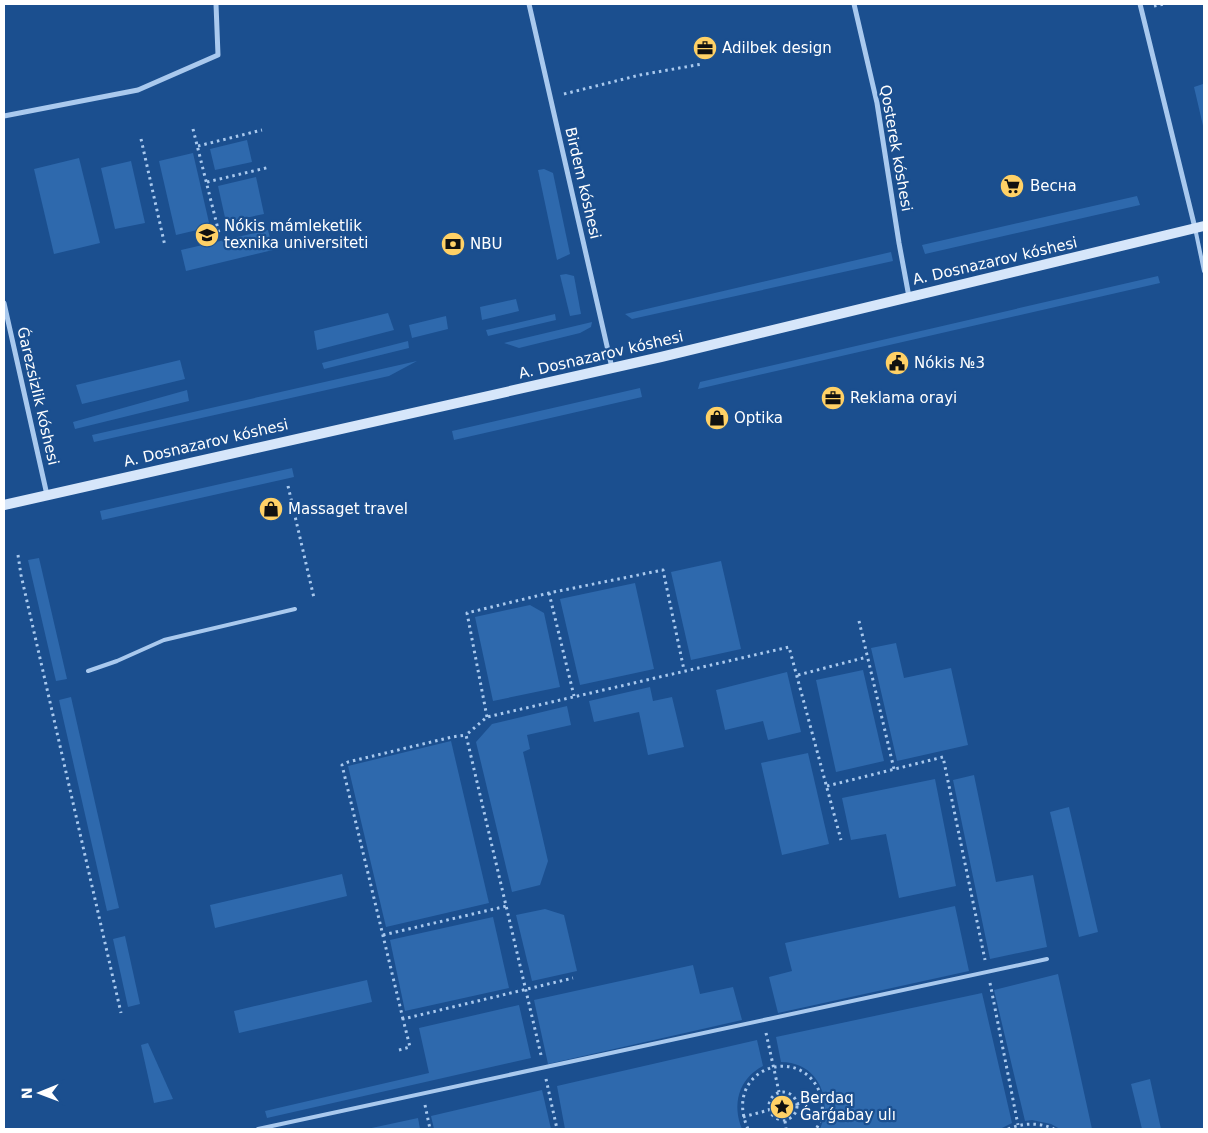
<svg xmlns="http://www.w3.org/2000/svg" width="1208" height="1133" font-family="'DejaVu Sans',sans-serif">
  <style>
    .green { fill: #2e69ad }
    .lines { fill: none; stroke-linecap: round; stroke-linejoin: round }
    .path { stroke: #a9c9ee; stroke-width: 3; stroke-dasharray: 2.5 4; stroke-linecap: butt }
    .service { stroke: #a9c9ee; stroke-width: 4 }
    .minor { stroke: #a9c9ee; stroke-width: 5 }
    .secondary { stroke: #d6e6fa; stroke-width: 10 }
    .labels { text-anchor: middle; stroke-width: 4.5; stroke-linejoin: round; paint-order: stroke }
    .poi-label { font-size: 15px; fill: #fff; stroke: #1b4f8f; text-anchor: start }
    .street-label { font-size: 15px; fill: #fff; stroke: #1b4f8f }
  </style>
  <rect width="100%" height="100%" fill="#1b4f8f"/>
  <!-- green -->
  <g class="green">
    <polygon points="1203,84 1204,89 1204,130 1194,87"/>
    <polygon points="247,140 252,162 215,170 210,149"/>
    <polygon points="193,153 210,227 176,235 159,161"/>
    <polygon points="79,158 100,243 54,254 34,169"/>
    <polygon points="131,161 145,223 115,229 101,168"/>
    <polygon points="544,169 553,173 570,254 557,260 538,170"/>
    <polygon points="256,177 264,214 226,222 218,186"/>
    <polygon points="1137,196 1140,205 925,254 922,245"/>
    <polygon points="268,230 273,250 186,271 181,250"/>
    <polygon points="891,252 893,261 632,319 625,314"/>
    <polygon points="566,274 574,276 581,314 570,316 560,275"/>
    <polygon points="1158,276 1160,283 698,389 700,382"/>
    <polygon points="516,299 519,311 482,320 480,307"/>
    <polygon points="388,313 394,330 317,350 314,331"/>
    <polygon points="555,314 556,320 488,336 486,330"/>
    <polygon points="446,316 448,329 412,338 409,325"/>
    <polygon points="592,322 591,327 580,333 519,348 504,343"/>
    <polygon points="408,341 409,348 324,369 322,363"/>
    <polygon points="180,360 185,379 82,404 76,385"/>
    <polygon points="417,361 389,376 94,442 92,435"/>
    <polygon points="640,388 642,397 454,440 452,431"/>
    <polygon points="187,390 189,401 75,429 73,422"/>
    <polygon points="292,468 294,477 102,520 100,511"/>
    <polygon points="39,558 67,679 56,681 28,560"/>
    <polygon points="721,561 741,649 691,660 671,572"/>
    <polygon points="635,583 654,669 580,685 560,599"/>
    <polygon points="530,605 544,613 560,687 493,701 475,617"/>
    <polygon points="896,643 904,678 951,668 968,745 897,761 871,648"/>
    <polygon points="863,670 884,761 836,772 816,680"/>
    <polygon points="787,672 801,732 768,740 763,721 725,730 716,690"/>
    <polygon points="650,687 653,701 672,697 684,747 648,755 639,712 594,722 589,701"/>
    <polygon points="71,697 119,908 107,911 59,700"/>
    <polygon points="567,706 571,725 527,735 530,749 523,752 548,861 540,885 512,892 476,742 492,724"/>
    <polygon points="451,741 489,903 386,927 348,766"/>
    <polygon points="808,753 829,844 782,855 761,763"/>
    <polygon points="974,775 996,882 1033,875 1047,947 990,959 953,780"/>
    <polygon points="935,779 956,886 899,898 886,834 851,840 842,798"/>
    <polygon points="1069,807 1098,932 1079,937 1050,812"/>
    <polygon points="342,874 347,896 215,928 210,905"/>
    <polygon points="955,906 969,971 778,1013 769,977 792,971 785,943"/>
    <polygon points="545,909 564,915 577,971 532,981 516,915"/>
    <polygon points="493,917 509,988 405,1011 390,940"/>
    <polygon points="125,936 140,1004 128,1007 113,939"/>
    <polygon points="693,965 700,994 733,987 742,1020 548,1064 534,1000"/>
    <polygon points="1058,974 1092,1129 1060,1129 1051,1124 1032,1120 1025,1121 994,990"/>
    <polygon points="367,980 372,1002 239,1033 234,1011"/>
    <path d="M 982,993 L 1012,1123 L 1000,1129 L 820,1129 C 833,1099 818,1062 781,1062 L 776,1037 Z"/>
    <polygon points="519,1005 531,1058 267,1118 265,1111 429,1073 419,1028"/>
    <path d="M 757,1040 L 763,1066 C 738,1079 732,1105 742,1129 L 565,1129 L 557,1086 Z"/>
    <polygon points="148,1043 173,1099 154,1103 141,1045"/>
    <polygon points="1150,1079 1161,1129 1142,1129 1131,1084"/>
    <polygon points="542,1090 551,1129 434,1129 431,1116"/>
    <polygon points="418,1118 420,1129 367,1129"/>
  </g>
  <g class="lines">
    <!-- path -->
    <g class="path">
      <polyline points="1154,6 1164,4"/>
      <polyline points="564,94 640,75 702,64"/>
      <polyline points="193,129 219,233"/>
      <polyline points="141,139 165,246"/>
      <polyline points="198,146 262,130"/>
      <polyline points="207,182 270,167"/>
      <polyline points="288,486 314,598"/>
      <polyline points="18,555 21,575 121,1013"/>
      <polyline points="549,593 574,696"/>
      <polyline points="859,621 894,769"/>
      <polyline points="798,675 867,657"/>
      <polyline points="487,717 467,613 549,593 663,570 684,670"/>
      <polyline points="827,786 943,757 985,960"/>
      <polyline points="383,935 507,906"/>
      <polyline points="990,983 1018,1125"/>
      <polyline points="403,1019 342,765 348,762 452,737 466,735"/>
      <polyline points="766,1033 779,1092"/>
      <polyline points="399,1050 410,1047 403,1019 573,978"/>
      <polyline points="541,1055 466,735 487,717 789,647 841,840"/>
      <polyline points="546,1079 557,1129"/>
      <circle cx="783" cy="1106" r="14"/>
      <polyline points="797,1104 821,1098"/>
      <polyline points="425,1105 430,1129"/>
      <polyline points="743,1117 769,1110"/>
      <polyline points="785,1121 786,1129"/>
      <path d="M 748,1129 C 721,1068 803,1041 821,1096 C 824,1107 822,1120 816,1129"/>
      <path d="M 1008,1129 C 1023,1123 1039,1122 1054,1129"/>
    </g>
    <!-- service -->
    <g class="service">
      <polyline points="1195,228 1204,271"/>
      <polyline points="88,671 117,661 164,640 295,609"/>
      <polyline points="258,1129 1047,959"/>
    </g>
    <!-- minor -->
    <g class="minor">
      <polyline points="529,4 612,368"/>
      <polyline points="854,4 877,103 899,243 909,297"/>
      <polyline points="1140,4 1195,228"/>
      <polyline points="4,116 138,90 218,55 216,4"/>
      <polyline points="4,303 47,495"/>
    </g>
    <!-- secondary -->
    <polyline class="secondary" points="4,505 661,357 1204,226"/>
  </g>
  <!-- icons -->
  <defs>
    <g id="office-disc" transform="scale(1.25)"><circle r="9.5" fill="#ffd166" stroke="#1b4f8f"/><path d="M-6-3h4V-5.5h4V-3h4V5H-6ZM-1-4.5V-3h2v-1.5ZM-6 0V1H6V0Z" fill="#111"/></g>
    <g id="supermarket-disc" transform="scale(1.25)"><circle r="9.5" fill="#ffd166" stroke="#1b4f8f"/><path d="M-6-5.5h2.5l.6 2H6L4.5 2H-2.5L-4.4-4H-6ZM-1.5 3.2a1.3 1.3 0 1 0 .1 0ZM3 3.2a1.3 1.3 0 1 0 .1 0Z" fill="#111"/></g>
    <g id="university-disc" transform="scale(1.25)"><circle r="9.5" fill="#ffd166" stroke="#1b4f8f"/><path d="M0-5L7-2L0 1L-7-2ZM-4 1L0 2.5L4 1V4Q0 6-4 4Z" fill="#111"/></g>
    <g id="bank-disc" transform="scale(1.25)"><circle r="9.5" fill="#ffd166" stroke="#1b4f8f"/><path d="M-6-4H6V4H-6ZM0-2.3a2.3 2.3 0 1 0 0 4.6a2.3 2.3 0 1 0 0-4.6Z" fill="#111"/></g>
    <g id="civic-disc" transform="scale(1.25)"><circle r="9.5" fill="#ffd166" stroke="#1b4f8f"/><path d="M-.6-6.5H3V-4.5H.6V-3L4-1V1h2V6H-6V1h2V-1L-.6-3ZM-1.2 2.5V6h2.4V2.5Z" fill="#111"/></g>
    <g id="shop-disc" transform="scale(1.25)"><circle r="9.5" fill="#ffd166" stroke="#1b4f8f"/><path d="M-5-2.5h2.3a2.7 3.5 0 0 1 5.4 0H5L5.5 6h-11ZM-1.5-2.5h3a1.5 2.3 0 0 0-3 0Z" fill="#111"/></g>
    <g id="sight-disc" transform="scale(1.25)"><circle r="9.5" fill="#ffd166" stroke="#1b4f8f"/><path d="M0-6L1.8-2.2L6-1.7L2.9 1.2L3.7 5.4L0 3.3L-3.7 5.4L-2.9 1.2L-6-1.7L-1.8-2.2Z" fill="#111"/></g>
  </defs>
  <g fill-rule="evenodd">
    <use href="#office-disc" x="705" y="48"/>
    <use href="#supermarket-disc" x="1012" y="186"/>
    <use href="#university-disc" x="207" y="235"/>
    <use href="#bank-disc" x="453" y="244"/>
    <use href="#civic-disc" x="897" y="363"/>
    <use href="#office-disc" x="833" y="398"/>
    <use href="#shop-disc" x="717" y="418"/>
    <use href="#shop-disc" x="271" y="509"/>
    <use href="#sight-disc" x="782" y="1107"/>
  </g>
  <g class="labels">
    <!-- poi labels -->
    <g class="poi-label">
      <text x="722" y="53">Adilbek design</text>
      <text x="1030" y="191">Весна</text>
      <text x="224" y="231">Nókis mámleketlik<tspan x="224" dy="17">texnika universiteti</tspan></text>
      <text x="470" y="249">NBU</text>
      <text x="914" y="368">Nókis №3</text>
      <text x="850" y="403">Reklama orayi</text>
      <text x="734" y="423">Optika</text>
      <text x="288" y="514">Massaget travel</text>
      <text x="800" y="1103">Berdaq<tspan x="800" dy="17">Ǵarǵabay ulı</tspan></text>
    </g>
    <!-- street labels -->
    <g class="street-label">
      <text transform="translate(896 148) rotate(80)" y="5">Qosterek kóshesi</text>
      <text transform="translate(583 183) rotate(77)" y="5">Birdem kóshesi</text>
      <text transform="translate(995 261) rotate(-13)" y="5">A. Dosnazarov kóshesi</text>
      <text transform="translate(601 355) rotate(-13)" y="5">A. Dosnazarov kóshesi</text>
      <text transform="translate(38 396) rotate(77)" y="5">Ǵarezsizlik kóshesi</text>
      <text transform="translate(206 443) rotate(-13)" y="5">A. Dosnazarov kóshesi</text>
    </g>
  </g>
  <!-- border -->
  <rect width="1208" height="1133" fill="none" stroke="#ffffff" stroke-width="10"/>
  <!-- north arrow -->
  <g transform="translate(40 1093) rotate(269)" stroke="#1b4f8f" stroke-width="4" paint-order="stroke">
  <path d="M0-4L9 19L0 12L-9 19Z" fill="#ffffff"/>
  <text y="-8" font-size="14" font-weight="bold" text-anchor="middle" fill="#ffffff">N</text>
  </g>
</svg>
